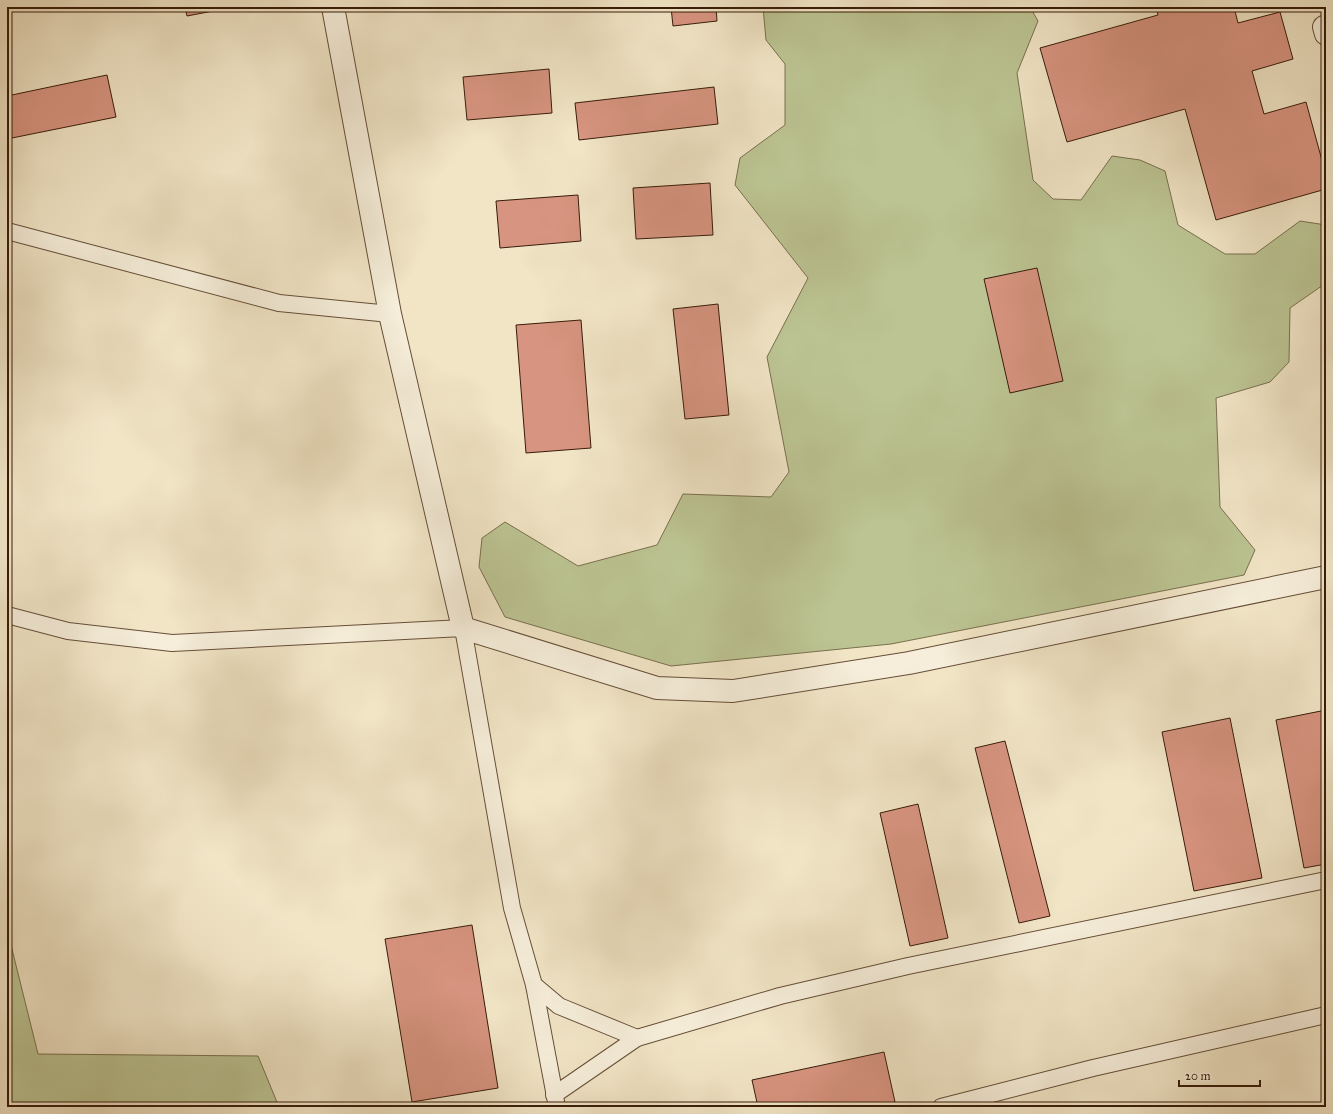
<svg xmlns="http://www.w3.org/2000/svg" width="1333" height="1114" font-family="'IM FELL Great Primer',serif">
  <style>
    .green { fill: #bcc493; stroke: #7a704e }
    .building { fill: #d79480; stroke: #381c09 }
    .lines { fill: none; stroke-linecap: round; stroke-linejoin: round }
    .lane-casing { stroke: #664e38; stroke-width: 18 }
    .street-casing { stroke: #664e38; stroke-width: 24 }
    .lane { stroke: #f6eeda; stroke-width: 16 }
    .street { stroke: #f6eeda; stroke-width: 22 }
  </style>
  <rect width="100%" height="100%" fill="#f1e5c6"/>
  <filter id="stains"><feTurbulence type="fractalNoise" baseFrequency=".005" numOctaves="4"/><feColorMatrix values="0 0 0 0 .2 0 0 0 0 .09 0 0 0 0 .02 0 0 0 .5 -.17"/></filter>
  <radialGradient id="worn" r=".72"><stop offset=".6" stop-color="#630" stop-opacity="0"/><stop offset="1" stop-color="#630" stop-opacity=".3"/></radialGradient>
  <!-- green -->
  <g class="green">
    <polygon points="763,7 1030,7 1038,21 1017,73 1033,180 1053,199 1081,200 1112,156 1140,160 1165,171 1178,225 1225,254 1255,254 1300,221 1326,225 1326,283 1290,308 1289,362 1270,382 1216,398 1220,507 1255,550 1244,575 891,644 671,666 505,617 479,567 482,538 505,522 578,566 657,545 683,494 771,497 789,472 767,357 808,278 735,185 740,158 785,125 785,64 766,40"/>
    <polygon points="7,929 38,1054 258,1056 279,1107 7,1107"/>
  </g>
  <!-- building -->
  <g class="building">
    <polygon points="185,7 234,7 187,16"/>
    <polygon points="671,7 716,7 717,21 673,26"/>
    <polygon points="1156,7 1234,7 1238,23 1280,12 1293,59 1252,71 1264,114 1306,102 1326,175 1326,189 1216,220 1185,109 1067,142 1040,48 1158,15"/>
    <polygon points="549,69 552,113 467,120 463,77"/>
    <polygon points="107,75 116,117 7,139 7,96"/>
    <polygon points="714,87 718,124 579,140 575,103"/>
    <polygon points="710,183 713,235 636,239 633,188"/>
    <polygon points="578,195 581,241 500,248 496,201"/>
    <polygon points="1037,268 1063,381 1010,393 984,279"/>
    <polygon points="718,304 729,415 685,419 673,309"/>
    <polygon points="581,320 591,448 526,453 516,325"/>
    <polygon points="1326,710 1326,864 1304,868 1276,720"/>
    <polygon points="1230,718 1262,878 1194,891 1162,732"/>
    <polygon points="1005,741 1050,916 1019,923 975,748"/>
    <polygon points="918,804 948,938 910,946 880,813"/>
    <polygon points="472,925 498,1088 412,1102 385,939"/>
    <polygon points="884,1052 895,1102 873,1107 758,1107 752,1080"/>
  </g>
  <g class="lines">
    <!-- lane casing -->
    <g class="lane-casing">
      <g id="lane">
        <polyline points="7,231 279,303 390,314"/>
        <polyline points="7,615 68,631 172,643 463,628 512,908 534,985 557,1107"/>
        <polyline points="534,985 559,1006 637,1038"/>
        <polyline points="554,1095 637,1038 780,996 908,966 1326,880"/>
        <polyline points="941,1107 1093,1068 1326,1015"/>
      </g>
    </g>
    <!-- street casing -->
    <g class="street-casing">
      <g id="street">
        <polyline points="333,7 390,314 463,628 657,688 733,691 909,663 1326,577"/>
        <polyline points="1326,26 1324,27 1326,34"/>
      </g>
    </g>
    <!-- lane -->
    <use href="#lane" class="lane"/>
    <!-- street -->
    <use href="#street" class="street"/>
  </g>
  <!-- margin -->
  <rect width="1333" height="1114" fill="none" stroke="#f1e5c6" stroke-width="24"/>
  <rect x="8" y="8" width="1317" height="1098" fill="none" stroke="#381c09" stroke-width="2"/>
  <rect x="12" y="12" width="1309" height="1090" fill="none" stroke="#381c09"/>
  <!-- scale -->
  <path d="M1179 1080v6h81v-6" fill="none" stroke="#381c09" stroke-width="2"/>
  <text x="1185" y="1080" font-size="12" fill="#381c09" stroke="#f6eeda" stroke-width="3" paint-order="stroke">20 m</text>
  <rect width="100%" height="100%" filter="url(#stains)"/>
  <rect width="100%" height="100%" fill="url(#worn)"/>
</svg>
